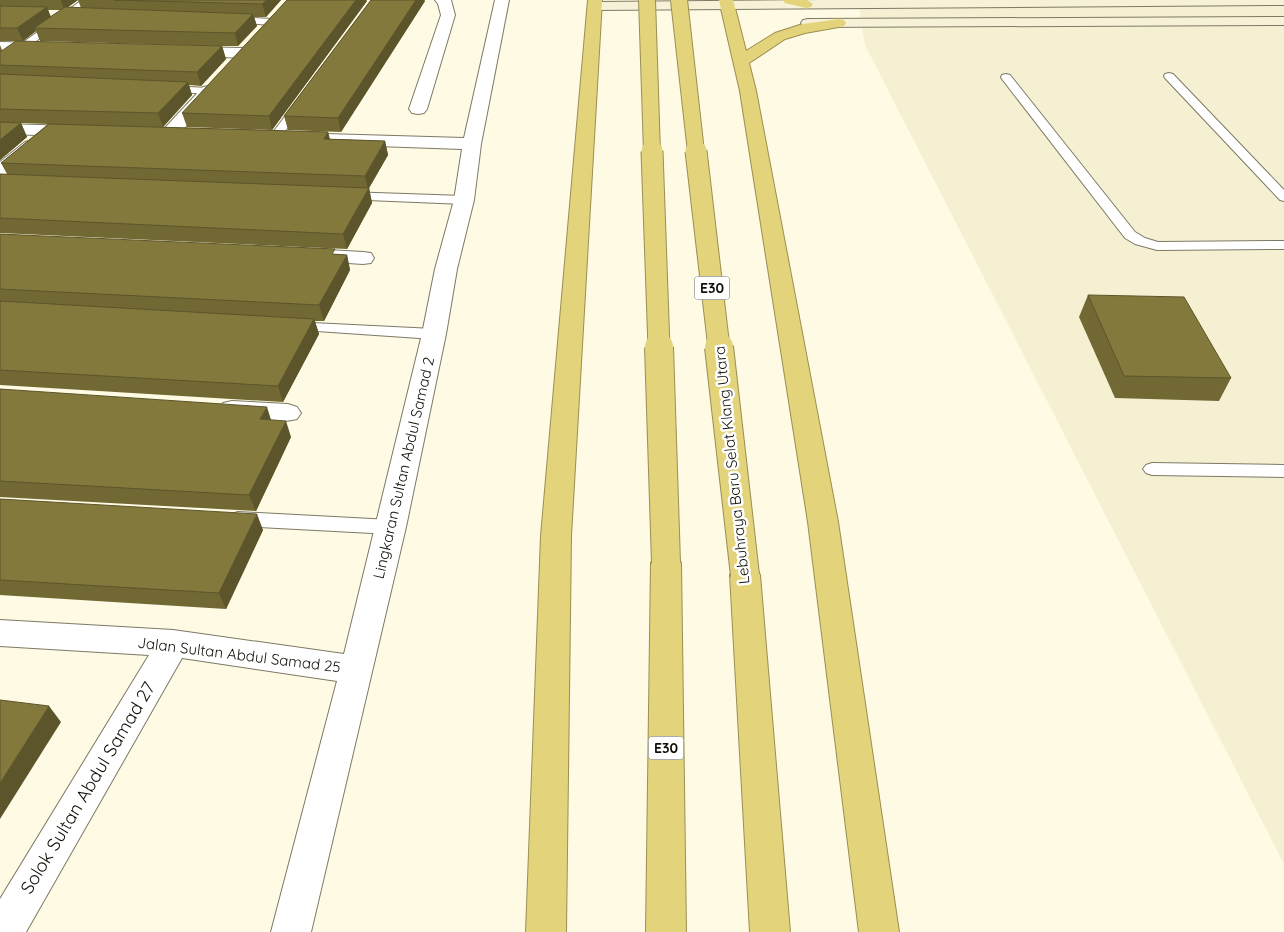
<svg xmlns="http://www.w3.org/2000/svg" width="1284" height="932" font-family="Quicksand,sans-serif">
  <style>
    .built { fill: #f5f0d2 }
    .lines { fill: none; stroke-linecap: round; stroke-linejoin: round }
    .lane-casing { stroke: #7d7965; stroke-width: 2 }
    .street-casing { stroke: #7d7965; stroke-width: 2 }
    .secondary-casing { stroke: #7d7965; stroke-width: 2 }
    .highway-casing { stroke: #9a8f53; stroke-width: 2 }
    .lane { fill: #fff; fill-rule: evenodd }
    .street { fill: #fff; fill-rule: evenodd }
    .secondary { fill: #f7f2d7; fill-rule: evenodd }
    .highway { fill: #e3d37b; fill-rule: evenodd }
    .highway-bridge-far2-casing { stroke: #9a8f53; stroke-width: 18; stroke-linecap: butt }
    .highway-bridge-far1-casing { stroke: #9a8f53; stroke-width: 23; stroke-linecap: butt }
    .highway-bridge-casing { stroke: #9a8f53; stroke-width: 30; stroke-linecap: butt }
    .highway-bridge-far2 { stroke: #e3d37b; stroke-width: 16 }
    .highway-bridge-far1 { stroke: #e3d37b; stroke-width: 21 }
    .highway-bridge { stroke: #e3d37b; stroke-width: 28 }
    .wall { fill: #716834; fill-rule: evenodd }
    .shaded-wall { fill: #5c552b }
    .building { fill: #83793d; stroke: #5c552b }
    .labels { text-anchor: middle; stroke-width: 5; stroke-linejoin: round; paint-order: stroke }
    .shield { fill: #fff; stroke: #585852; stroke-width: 1 }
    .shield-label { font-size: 14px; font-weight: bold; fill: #111008 }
    .street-label { font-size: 15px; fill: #111008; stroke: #fff }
    .near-street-label { font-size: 18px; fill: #111008; stroke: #fff }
  </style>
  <rect width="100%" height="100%" fill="#fefae3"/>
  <!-- built -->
  <polygon class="built" points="858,0 1284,0 1284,864 865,45"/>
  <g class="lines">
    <!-- lane casing -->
    <g class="lane-casing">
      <g id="lane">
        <polygon points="82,0 93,0 0,67 0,59"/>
        <polygon points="233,17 272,19 277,22 272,25 230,22 230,18"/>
        <polygon points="1169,73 1173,74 1284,190 1284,201 1280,200 1165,78 1164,76 1165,74"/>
        <polygon points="1006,74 1010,75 1135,232 1145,238 1158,242 1284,241 1284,249 1157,250 1135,244 1125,238 1002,79 1001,77 1002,75"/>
        <polygon points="168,86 209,88 214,91 209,94 164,91 163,89"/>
        <polygon points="299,102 305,105 279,139 271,139 269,137 271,135 295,103"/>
        <polygon points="347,192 464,196 470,200 464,204 343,199 341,196 343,193"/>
        <polygon points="292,322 434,329 439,331 442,334 439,337 434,339 287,329 285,326 287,323"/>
        <polygon points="1152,463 1284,465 1284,477 1152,475 1146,473 1143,469 1146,465"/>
        <polygon points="238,512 391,520 398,522 400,527 398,532 391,534 238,526 231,524 229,519 231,514"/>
      </g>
    </g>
    <!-- street casing -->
    <g class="street-casing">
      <g id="street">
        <polygon points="435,0 451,0 455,15 427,109 424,113 418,114 412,113 409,109 441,15 438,4"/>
        <polygon points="495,0 509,0 481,144 474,200 457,269 446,334 406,527 311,932 271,932 337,681 182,658 26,932 0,932 0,899 149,655 0,646 0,620 173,630 344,654 422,334 435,269 454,200 462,149 291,143 285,142 282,138 285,134 291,133 464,138"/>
        <polygon points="0,42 44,43 50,45 52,48 50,51 44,53 0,52"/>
        <polygon points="187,47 243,48 249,50 251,53 249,56 243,58 181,55 179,52 181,49"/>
        <polygon points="209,86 215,87 217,91 215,95 175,138 169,139 163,138 160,134 163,130 203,87"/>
        <polygon points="0,124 78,126 84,127 87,131 84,135 78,136 0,134"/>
        <polygon points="32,140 39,142 41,146 39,150 7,176 0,178 0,162 25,142"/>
        <polygon points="310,249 363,252 371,253 374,258 371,263 363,264 302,260 299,255 302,250"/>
        <path d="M 232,401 L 288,404 L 297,407 L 301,413 L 297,419 C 278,424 242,420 223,415 L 219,409 L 223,403 Z"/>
      </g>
    </g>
    <!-- secondary casing -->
    <g class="secondary-casing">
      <g id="secondary">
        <polygon points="824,0 1284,0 1284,5 595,10 590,9 588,6 590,3 595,2"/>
        <polygon points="1284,17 1284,25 808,27 803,26 801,23 803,20 808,19"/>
      </g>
    </g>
    <!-- highway casing -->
    <g class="highway-casing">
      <g id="highway">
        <polygon points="588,0 602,0 571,536 566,932 526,932 541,536"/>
        <polygon points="719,0 733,0 746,51 775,33 803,24 839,19 844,20 846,23 844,26 805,33 785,39 749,63 756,91 838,522 899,932 859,932 808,522 740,91"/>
        <polygon points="783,0 807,0 813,4 811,7 806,8 785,3"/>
        <polygon points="666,551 677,555 681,563 686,932 646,932 651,563 655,555"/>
        <polygon points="745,563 756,567 760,575 790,932 750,932 730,575 734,567"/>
      </g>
    </g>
    <!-- lane -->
    <use href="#lane" class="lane"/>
    <!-- street -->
    <use href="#street" class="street"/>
    <!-- secondary -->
    <use href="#secondary" class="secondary"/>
    <!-- highway -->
    <use href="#highway" class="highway"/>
    <!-- highway-bridge-far2 casing -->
    <g class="highway-bridge-far2-casing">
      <g id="highway-bridge-far2">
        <polyline points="647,0 652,152"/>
        <polyline points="679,0 696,152"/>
      </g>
    </g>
    <!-- highway-bridge-far1 casing -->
    <g class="highway-bridge-far1-casing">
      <g id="highway-bridge-far1">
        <polyline points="652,151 659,348"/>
        <polyline points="696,151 719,348"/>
      </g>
    </g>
    <!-- highway-bridge casing -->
    <g class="highway-bridge-casing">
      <g id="highway-bridge">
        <polyline points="659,347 666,563"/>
        <polyline points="719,347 745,575"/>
      </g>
    </g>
    <!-- highway-bridge-far2 -->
    <use href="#highway-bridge-far2" class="highway-bridge-far2"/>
    <!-- highway-bridge-far1 -->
    <use href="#highway-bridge-far1" class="highway-bridge-far1"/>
    <!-- highway-bridge -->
    <use href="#highway-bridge" class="highway-bridge"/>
  </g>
  <!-- wall -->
  <g class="wall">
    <path d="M 0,0 L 281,0 L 266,17 L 254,17 L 257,26 L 238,46 L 222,46 L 226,59 L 201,86 L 189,85 L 192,95 L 163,127 L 328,132 L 330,139 L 385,141 L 388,155 L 369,188 L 372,203 L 347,249 L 0,233 L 0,174 L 7,174 L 1,163 L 48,124 L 21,123 L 27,137 L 0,160 L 0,45 L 2,50 L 219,46 L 40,41 L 36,31 L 23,41 L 0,41 ZM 78,0 L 81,8 L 68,7 ZM 48,10 L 61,10 L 51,17 Z"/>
    <polygon points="287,0 366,0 367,1 272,130 187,127 182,113"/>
    <polygon points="371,0 424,0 425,1 341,132 288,130 284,116"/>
    <polygon points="0,234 347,255 350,270 324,321 315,321 319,334 283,402 0,385"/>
    <polygon points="1088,295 1231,378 1219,401 1115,398 1079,317"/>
    <polygon points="0,389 271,420 291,437 256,511 0,497"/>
    <polygon points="0,499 263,530 226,609 0,595"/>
  </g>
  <!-- shaded-wall -->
  <g class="shaded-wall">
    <polygon points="61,0 78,0 64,10"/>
    <polygon points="267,0 281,0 266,17 262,4"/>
    <polygon points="356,0 366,0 367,1 272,130 269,116"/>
    <polygon points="416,0 424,0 425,1 341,132 338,118"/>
    <polygon points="47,7 52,20 34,28 36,31 23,41 17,28"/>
    <polygon points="253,14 257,26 238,46 235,33"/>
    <polygon points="222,46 226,59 201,86 197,72"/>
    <polygon points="188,82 192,95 163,127 158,113"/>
    <polygon points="21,123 27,137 0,160 0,140"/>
    <polygon points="328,132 331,147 324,139"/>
    <polygon points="385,141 388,155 369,188 372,203 347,249 343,234 368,190 365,176"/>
    <polygon points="347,255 350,270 324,321 319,305"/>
    <polygon points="314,319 319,334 283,402 278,386"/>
    <polygon points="267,407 272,423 260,419"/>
    <polygon points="286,421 291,437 256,511 249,495"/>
    <polygon points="257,514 263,530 226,609 219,593"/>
    <polygon points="49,706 61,722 0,819 0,783"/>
  </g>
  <!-- building -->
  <g class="building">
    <polygon points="114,0 267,0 262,4"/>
    <polygon points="287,0 356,0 269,116 182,113"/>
    <polygon points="371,0 416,0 338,118 284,116"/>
    <polygon points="0,6 47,7 17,28 0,28"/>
    <polygon points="65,7 253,14 235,33 34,28"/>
    <polygon points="16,41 222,46 197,72 0,65 0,52"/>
    <polygon points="0,74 188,82 158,113 0,109"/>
    <polygon points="0,122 21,123 0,140"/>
    <polygon points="49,124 328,132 324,139 385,141 365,176 1,163"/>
    <polygon points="0,174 369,188 343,234 0,218"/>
    <polygon points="0,234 335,249 332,254 347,255 319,305 0,289"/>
    <polygon points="1088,295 1184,297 1231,378 1124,376"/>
    <polygon points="0,301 314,319 278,386 0,370"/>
    <polygon points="0,389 267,407 260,419 286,421 249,495 0,481"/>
    <polygon points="0,499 257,514 219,593 0,580"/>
    <polygon points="0,700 49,706 0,783"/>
  </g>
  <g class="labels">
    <!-- shield labels -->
    <g class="shield">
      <rect x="694.5" y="276.5" width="35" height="23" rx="4"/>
      <rect x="648.5" y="736.5" width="35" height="23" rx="4"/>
    </g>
    <g class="shield-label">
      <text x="712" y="293">E30</text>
      <text x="666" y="753">E30</text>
    </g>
    <!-- street labels -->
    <g class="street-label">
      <text transform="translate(732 465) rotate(-96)" y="5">Lebuhraya Baru Selat Klang Utara</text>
      <text transform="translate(404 468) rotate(-77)" y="5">Lingkaran Sultan Abdul Samad 2</text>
      <text transform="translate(239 655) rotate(7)" y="5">Jalan Sultan Abdul Samad 25</text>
    </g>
    <!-- near-street labels -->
    <g class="near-street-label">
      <text transform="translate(88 788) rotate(-59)" y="6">Solok Sultan Abdul Samad 27</text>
    </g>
  </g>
</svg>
